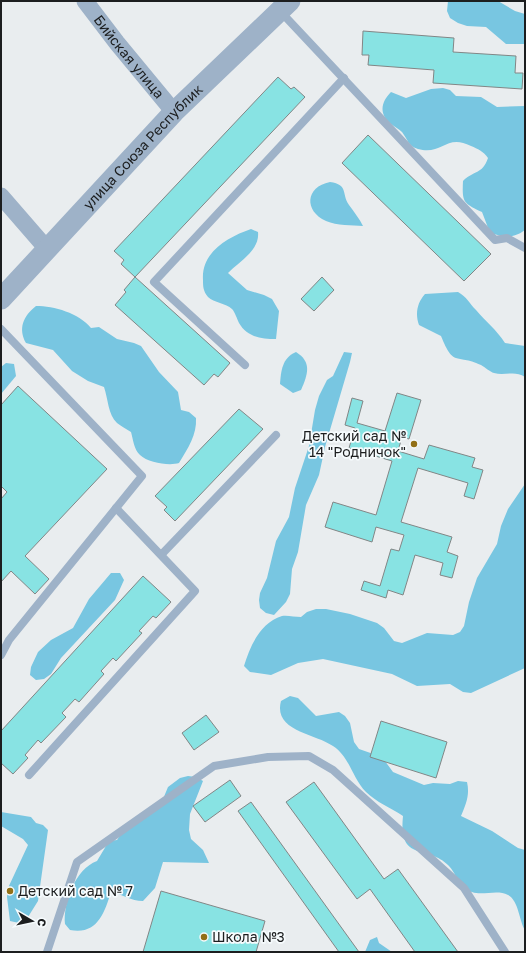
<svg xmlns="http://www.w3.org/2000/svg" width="526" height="953" font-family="'Golos Text',sans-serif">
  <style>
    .green { fill: #78c6e1 }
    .building { fill: #88e3e3; stroke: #828686 }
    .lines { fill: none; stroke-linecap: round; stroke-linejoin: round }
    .service { stroke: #9eb2c8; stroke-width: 8 }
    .minor { stroke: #9eb2c8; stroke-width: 17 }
    .tertiary { stroke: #9eb2c8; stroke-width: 21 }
    .poi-dot { fill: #927017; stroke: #f6fbfd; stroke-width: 1.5 }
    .labels { text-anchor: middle; stroke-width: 3.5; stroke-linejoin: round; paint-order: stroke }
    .street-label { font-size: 14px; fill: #1c1e1f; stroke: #f6fbfd }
    .poi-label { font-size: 14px; fill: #1c1e1f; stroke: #f6fbfd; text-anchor: start }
  </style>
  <rect width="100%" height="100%" fill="#e9edef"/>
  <!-- green -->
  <g class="green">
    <polygon points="448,1 498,1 515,11 525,14 525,44 506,44 486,27 467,26 458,23 450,18 447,11"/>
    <path d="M 443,88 L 450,90 L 456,96 L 481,97 L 497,107 L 525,106 L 525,230 C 513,239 504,237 490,233 L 482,212 C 463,203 462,202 463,181 C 474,170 482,175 488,158 C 483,151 478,149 471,146 C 446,133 442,156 418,149 C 408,146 408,140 402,132 C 399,129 393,126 390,123 C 378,113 382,101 391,92 L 406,98 L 431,89 Z"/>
    <path d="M 330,182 C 349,185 341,193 349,205 C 354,212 359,218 363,226 C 352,225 337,226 326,221 C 304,211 305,187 330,182 Z"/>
    <path d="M 251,229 L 258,232 C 260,250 240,261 228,273 L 247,290 L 264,295 L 272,299 L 279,311 L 276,339 C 261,339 247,337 239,323 C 237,319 235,312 232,309 C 226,303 214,303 208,297 C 203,291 203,286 203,280 C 201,252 228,237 251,229 Z"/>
    <path d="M 458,292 C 467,297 469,303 476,310 C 486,322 496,329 505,343 L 525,346 L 525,377 C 515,370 505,376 494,373 C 490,372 485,367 481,365 C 455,353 454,368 441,336 L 419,325 C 415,314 417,303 425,294 Z"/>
    <path d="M 36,306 C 54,306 79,313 91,328 L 99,327 L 117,339 L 134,343 L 141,346 L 159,372 L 178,392 L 181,410 L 189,412 L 196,418 C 197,435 188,448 179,463 C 170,466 148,463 140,455 C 134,450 133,439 131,432 C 126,429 121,426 117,423 C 108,415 108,398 104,387 L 88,381 L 72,371 L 53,350 L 26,343 C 18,329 23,316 36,306 Z"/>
    <path d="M 296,352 C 312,362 308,374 301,390 L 293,393 L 280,384 C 281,371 282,358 296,352 Z"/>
    <polygon points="344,352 352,353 350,362 325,447 319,475 306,505 298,552 292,569 290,594 286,602 274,615 266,613 260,608 259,600 260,593 267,578 276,541 289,517 295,488 309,446 315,410 319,396 327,380 333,376"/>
    <polygon points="6,363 14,364 16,376 1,394 1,367"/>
    <path d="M 525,484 L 525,668 L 471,693 L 463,692 L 450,684 L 417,686 L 392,674 L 323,659 L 298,663 L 271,675 L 250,672 L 244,666 C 250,646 260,623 282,616 C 287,615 295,617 301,617 L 307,612 L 316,609 L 326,609 L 350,614 L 377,623 L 384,628 L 394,641 L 402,643 L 427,633 L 453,635 L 460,632 L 464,626 L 469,602 L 477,578 L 497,544 L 501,526 L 508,509 Z"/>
    <polygon points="111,573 120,573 124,580 115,600 61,658 51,674 44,679 36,680 30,675 31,667 38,652 51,640 73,628 89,599"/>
    <path d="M 290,696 L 298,698 L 316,716 L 339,712 L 345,716 L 350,723 L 354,742 L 359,749 L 382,757 L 393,772 L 424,785 L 433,783 L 450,784 L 458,781 L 467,782 C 470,795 466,804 461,816 L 492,831 L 518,848 L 525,850 L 525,930 C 519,921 519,901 508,895 C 497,889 483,896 472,892 C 459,888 457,874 448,865 C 427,844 398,863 403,816 C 391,808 376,802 366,792 C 352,778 350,757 333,746 C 314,733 273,731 281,701 Z"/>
    <path d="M 188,776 L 196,777 L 203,781 L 190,814 L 189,830 L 191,839 L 203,850 L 209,863 L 163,862 L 155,888 L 143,901 C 131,901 122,894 111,892 C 104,914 97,935 70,930 L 65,924 C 63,903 75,869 97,861 L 109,841 L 117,840 L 130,821 L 161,804 L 168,787 L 180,778 Z"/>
    <polygon points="1,812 31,817 36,823 43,825 48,830 38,901 28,917 19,923 10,921 7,897 8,888 28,845 23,839 1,826"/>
    <polygon points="377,937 379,943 392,952 365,952 370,940"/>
  </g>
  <!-- building -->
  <g class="building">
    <polygon points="363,31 454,38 453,52 516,56 515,73 523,73 522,89 433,83 434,70 368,65 369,55 362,55"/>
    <polygon points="278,77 291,89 294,87 305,97 135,277 121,264 124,260 114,251"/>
    <polygon points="368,135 491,254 464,281 342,163"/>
    <polygon points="135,277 230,363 218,377 214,374 204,385 115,305 126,292 124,290"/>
    <polygon points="322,277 334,290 314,311 301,299"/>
    <polygon points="18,386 107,469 25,556 49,579 35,594 11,571 1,582 1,499 7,492 1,486 1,405"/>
    <polygon points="397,393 421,400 409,439 402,437 398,451 424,459 429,445 475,458 472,467 483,470 474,499 464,496 468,483 418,468 401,522 452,537 447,552 458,556 452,578 440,575 443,563 415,555 403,595 388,590 386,598 361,590 364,581 380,586 391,549 399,551 404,535 376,527 372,542 325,527 333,502 376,515 392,461 349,448 355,428 345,425 352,398 363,401 357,423 385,431"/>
    <polygon points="239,409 263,429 175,521 164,510 167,507 155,496"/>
    <polygon points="143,576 171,602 156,618 153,616 139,631 142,633 116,661 113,658 101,671 104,674 79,702 75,699 62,713 66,717 41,743 38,740 25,755 28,758 13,774 1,763 1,731"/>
    <polygon points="206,715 219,732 194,750 182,733"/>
    <polygon points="381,721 447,742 436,778 370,757"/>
    <polygon points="230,780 241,796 205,822 193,806"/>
    <polygon points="314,782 384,879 398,869 458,952 415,952 370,889 357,899 286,802"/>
    <polygon points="251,802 359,952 339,952 238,811"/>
    <polygon points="161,891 265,921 256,952 143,952"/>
  </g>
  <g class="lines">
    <!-- service -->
    <g class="service">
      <polyline points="280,11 495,240 507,238 525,248"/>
      <polyline points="1,329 142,476 9,640 1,655"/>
      <polyline points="245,365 154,282 344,78"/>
      <polyline points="162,554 276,435"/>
      <polyline points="29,775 195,591 116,508"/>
      <polyline points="47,952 77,862 214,766 268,757 309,756 333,770 464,888 505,952"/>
    </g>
    <!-- minor -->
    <g class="minor">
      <path id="s1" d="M 85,1 L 117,43 L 174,112"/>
      <polyline points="1,196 47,249"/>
    </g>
    <!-- tertiary -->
    <path class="tertiary" id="s2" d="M 1,299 L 174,112 L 290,1"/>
  </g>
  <!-- markers -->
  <g class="poi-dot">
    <circle cx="414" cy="444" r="4"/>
    <circle cx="10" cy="891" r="4"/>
    <circle cx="204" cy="937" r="4"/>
  </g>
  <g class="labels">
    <!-- street labels -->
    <g class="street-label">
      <text dy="5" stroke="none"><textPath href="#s1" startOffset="71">Бийская улица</textPath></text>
      <text dy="5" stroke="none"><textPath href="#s2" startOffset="208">улица Союза Республик</textPath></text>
    </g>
    <!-- poi labels -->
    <g class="poi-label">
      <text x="406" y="441" text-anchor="end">Детский сад №<tspan x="406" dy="16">14 "Родничок"</tspan></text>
      <text x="18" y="896">Детский сад № 7</text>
      <text x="212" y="942">Школа №3</text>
    </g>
  </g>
  <!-- border -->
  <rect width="526" height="953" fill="none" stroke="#1c1e1f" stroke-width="4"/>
  <!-- north arrow -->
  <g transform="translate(32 921) rotate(99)" stroke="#f6fbfd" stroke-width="3" paint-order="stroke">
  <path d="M0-3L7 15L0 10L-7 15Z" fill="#1c1e1f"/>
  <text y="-6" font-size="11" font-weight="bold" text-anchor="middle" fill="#1c1e1f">С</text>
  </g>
</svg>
